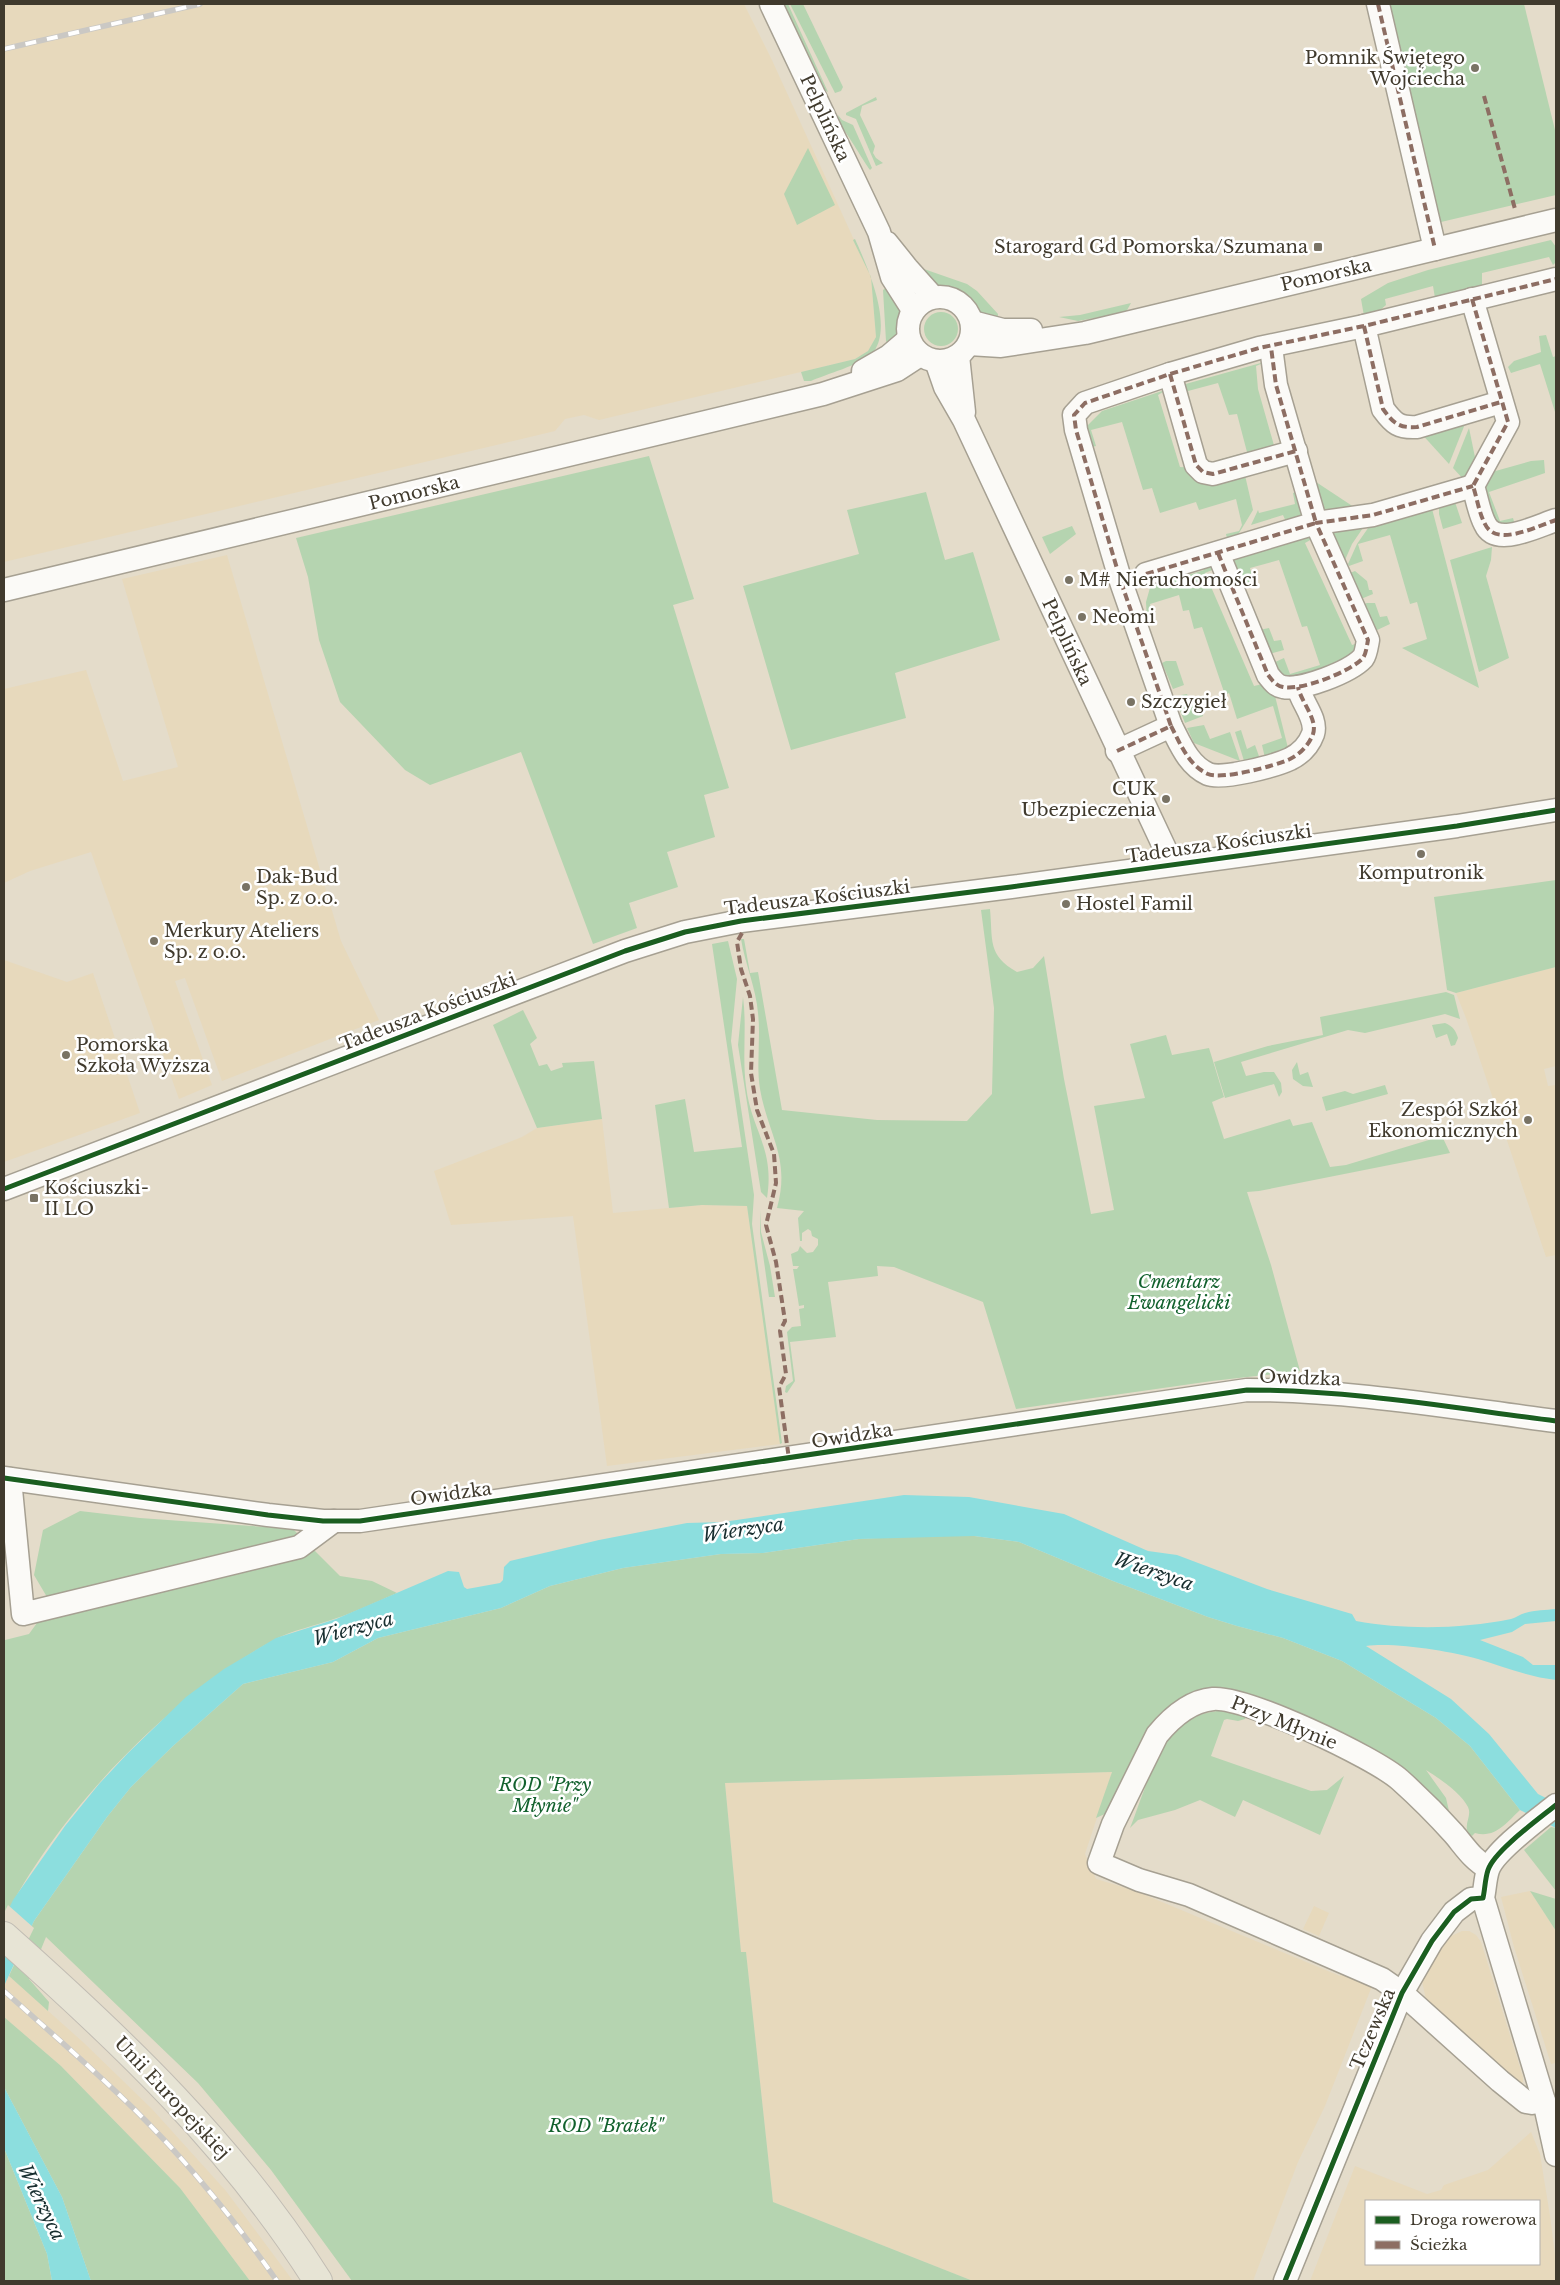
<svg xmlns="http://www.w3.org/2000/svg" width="1560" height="2285" font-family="'Libre Baskerville',serif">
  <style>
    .built { fill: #e7d9bc; fill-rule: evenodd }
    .green { fill: #b5d4b0 }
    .water { fill: #8cdede }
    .pier { fill: #e4dcca }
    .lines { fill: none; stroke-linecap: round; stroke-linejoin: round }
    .minor-casing { stroke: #a6a092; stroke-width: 25 }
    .major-casing { stroke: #c1bcb3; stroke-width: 30 }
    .minor { stroke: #fbfaf7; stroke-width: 22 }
    .major { stroke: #e7e4d5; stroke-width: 28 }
    .rail-casing { stroke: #cac8c4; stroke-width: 5.5 }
    .rail { stroke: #fff; stroke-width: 4; stroke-dasharray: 11; stroke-linecap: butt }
    .quiet { stroke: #8d6e63; stroke-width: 4; stroke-dasharray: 8 4; stroke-linecap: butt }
    .cycleway-casing { stroke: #fff; stroke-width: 8 }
    .cycleway { stroke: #1b5e20; stroke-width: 5 }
    .poi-dot { fill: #797364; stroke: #fff; stroke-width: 2 }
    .labels { text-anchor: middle; stroke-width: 5; stroke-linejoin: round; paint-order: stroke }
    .poi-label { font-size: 18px; fill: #403a2d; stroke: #fff; text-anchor: start }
    .street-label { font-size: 18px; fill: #403a2d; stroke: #fff }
    .park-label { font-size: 18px; font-style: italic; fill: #12612d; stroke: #fff }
    .water-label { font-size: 19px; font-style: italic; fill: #182e2f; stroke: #fff }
  </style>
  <rect width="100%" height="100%" fill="#e4dcca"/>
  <!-- built -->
  <g class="built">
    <polygon points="4,4 744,4 771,58 871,277 876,337 868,351 855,359 599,420 584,415 565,419 555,431 4,562"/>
    <polygon points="227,555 341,941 379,1020 222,1081 185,978 175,981 212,1085 179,1099 91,852 30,871 4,883 4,689 86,670 123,781 178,767 122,579"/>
    <polygon points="4,960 67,982 93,973 140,1113 4,1162"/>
    <polygon points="1556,967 1556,1066 1544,1069 1548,1086 1556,1085 1556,1255 1546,1257 1466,1018 1456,993"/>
    <polygon points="602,1119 613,1213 702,1205 747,1206 780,1444 607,1466 573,1216 451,1225 434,1171 522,1137 537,1128"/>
    <polygon points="1112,1772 1085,1854 1096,1879 1133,1890 1340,1976 1341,1973 1372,1986 1325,2106 1298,2162 1253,2281 973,2281 773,2202 746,1953 741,1952 725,1783"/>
    <polygon points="1530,1891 1556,1931 1556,2063 1551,2064 1514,1947 1501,1897"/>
    <polygon points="1314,1906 1329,1913 1319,1936 1303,1929"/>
    <polygon points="1462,1931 1469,1931 1476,1935 1481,1942 1523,2077 1523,2082 1519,2084 1426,2000 1422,1981 1447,1938"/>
    <polygon points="9,1976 84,2043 152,2109 226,2191 293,2281 250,2281 180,2188 61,2066 4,2017 4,1986"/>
    <path d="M 1531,2132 L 1540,2154 L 1550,2216 L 1556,2262 L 1556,2281 L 1310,2281 L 1355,2166 L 1427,2194 L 1441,2190 L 1444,2185 L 1488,2170 ZM 1366,2201 L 1539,2201 L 1539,2264 L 1366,2264 Z"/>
  </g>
  <!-- green -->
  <g class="green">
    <polygon points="782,4 788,4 828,92 823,89"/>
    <polygon points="790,4 803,4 843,87 841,91 835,93"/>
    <polygon points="1388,4 1524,4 1556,134 1556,195 1441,222 1438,221"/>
    <polygon points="876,97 877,100 862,106 860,115 875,146 873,153 876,158 883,163 876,166 856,119 846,115 846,113"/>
    <path d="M 838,115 L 842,120 L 853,125 L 872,168 L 870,170 C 863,161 845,128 839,125 Z"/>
    <polygon points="808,148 835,205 797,225 784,194"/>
    <path d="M 855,239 C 867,266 896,329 871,355 C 862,364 824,375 811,381 L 804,381 L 801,372 L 855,359 L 868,351 L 876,337 L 871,277 L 853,240 Z"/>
    <polygon points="1551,240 1556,247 1556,262 1553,265 1549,257 1482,273 1482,287 1435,298 1433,286 1385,299 1386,305 1379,311 1364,316 1361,299 1388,283 1428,270"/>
    <polygon points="921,268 967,284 977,291 998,314 997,324 979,313 966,297 954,290 932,287"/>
    <path d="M 890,285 C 901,310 908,324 890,348 L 886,341 L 883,290 Z"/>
    <polygon points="1131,303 1126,312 1078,321 1059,317 1080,315"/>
    <circle cx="941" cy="329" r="17"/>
    <polygon points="1546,335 1553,357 1556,356 1556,415 1540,364 1511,373 1508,367 1514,361 1541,352 1539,336"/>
    <polygon points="1268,361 1256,366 1258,389 1275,449 1221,468 1218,460 1247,452 1237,414 1229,415 1218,383 1188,391 1191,405 1186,407 1182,385"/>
    <polygon points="1168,389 1158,395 1180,467 1244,471 1253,510 1236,538 1228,543 1226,534 1239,531 1242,525 1236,499 1199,510 1196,502 1160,513 1152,488 1143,490 1122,422 1091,430 1096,446 1089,448 1084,429 1102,411"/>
    <polygon points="1467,419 1449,464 1419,431"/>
    <polygon points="1469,428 1477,467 1466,482 1453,468"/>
    <polygon points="649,456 694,599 673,605 729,788 704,795 715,837 667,852 678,887 629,903 637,928 593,944 521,752 430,785 405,770 340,702 319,640 308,577 296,538"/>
    <polygon points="1544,460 1545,473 1489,492 1500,521 1513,518 1515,525 1504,528 1493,522 1485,485 1492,472 1531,461"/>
    <polygon points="1314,482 1316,482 1363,513 1323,511"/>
    <polygon points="1298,491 1306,515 1288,526 1283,515 1251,525 1258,510 1259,513 1295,504 1293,493"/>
    <polygon points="926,492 945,560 973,552 1000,640 895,673 906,718 791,750 743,586 859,554 847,510"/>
    <polygon points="1454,499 1462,523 1443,529 1439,514 1439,504"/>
    <polygon points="1431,505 1479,688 1402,648 1427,639 1417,602 1410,604 1390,535 1358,544 1363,561 1349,566 1348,564 1357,544 1373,521"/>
    <polygon points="1367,522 1352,544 1345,560 1344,561 1330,529"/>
    <polygon points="1072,526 1076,534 1050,554 1042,537"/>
    <polygon points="1309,530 1312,539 1305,543 1352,645 1361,642 1362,653 1285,683 1273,663 1284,658 1290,674 1320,665 1307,626 1302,627 1279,560 1250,568 1255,586 1242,589 1230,558"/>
    <polygon points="1492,547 1491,560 1486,576 1509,658 1479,672 1450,560"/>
    <polygon points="1202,560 1217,568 1205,573 1254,686 1267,683 1273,688 1288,748 1265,758 1262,745 1282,738 1273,706 1237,719 1229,693 1225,695 1202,627 1194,629 1189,610 1183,611 1179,595 1150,604 1154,618 1147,621 1146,602 1153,577 1156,585 1204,570"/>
    <polygon points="1355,571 1367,581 1369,590 1372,590 1373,594 1361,599 1350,573"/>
    <polygon points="1367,603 1375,603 1380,617 1387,616 1390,624 1375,631 1364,604"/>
    <polygon points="1269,628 1274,641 1281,640 1284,650 1269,654 1259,630"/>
    <polygon points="1166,661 1176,661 1184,685 1173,689 1162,663"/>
    <polygon points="1187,694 1192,705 1199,704 1203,716 1185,723 1179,708 1184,706 1181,695"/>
    <polygon points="1204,725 1210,739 1230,732 1240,761 1194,743 1187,728"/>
    <polygon points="1241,730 1247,749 1255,745 1260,759 1245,764 1235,732"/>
    <polygon points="1556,880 1556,967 1456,993 1447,990 1434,897"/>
    <path d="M 990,909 C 993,940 987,955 1017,972 L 1033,968 L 1044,956 L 1064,1079 L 1091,1214 L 1114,1210 L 1094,1106 L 1145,1098 L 1130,1044 L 1166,1035 L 1172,1055 L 1209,1048 L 1224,1097 L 1212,1102 L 1224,1139 L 1290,1119 L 1293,1126 L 1312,1122 L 1330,1167 L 1346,1165 L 1442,1136 L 1450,1153 L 1259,1191 L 1247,1192 L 1271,1265 L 1300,1371 L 1212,1381 L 1016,1409 L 983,1302 L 894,1267 L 877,1266 L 878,1276 L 828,1282 L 836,1337 L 790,1342 L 795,1381 L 787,1393 L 785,1392 L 786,1386 L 793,1381 L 787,1332 L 792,1327 L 801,1326 L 799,1309 L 804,1308 L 804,1305 L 799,1306 L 793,1269 L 797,1269 L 799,1266 L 793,1266 L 791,1254 L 798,1251 L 800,1246 L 807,1253 L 813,1252 L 818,1245 L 818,1239 L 812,1236 L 811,1231 L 808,1229 L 802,1233 L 802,1241 L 800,1241 L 798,1218 L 804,1211 L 777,1208 C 791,1158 768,1135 760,1089 C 756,1064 761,1038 758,1013 C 756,988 745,964 741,939 L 744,939 L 750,973 L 758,972 L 782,1110 L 877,1120 L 967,1121 L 992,1094 L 994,1008 L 981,910 Z"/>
    <polygon points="728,941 737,979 731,1041 754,1195 752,1224 782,1443 780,1444 747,1206 702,1205 669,1208 655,1105 685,1099 694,1152 742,1147 712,944"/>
    <polygon points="1446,992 1454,995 1460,1019 1445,1014 1365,1033 1348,1030 1241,1062 1246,1076 1264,1072 1274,1072 1281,1083 1282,1092 1279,1097 1274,1084 1225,1098 1214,1062 1268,1046 1323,1035 1320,1017"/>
    <path d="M 743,997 C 747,1027 742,1056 746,1086 C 751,1130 775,1148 767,1198 L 761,1192 L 738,1045 Z"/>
    <polygon points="523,1010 537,1038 530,1044 539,1066 547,1064 551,1071 563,1067 562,1063 594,1061 602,1119 537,1128 493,1025"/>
    <path d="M 1445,1023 C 1453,1026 1456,1031 1458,1038 L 1455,1045 L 1451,1046 L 1447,1034 L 1436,1038 L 1432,1025 Z"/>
    <polygon points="1297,1062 1300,1075 1308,1072 1313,1087 1303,1086 1293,1079 1292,1070"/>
    <polygon points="1385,1085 1388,1094 1326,1111 1322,1097 1345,1091 1353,1094"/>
    <polygon points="760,1210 761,1232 770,1266 775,1297 769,1297 760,1233"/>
    <path d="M 80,1511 L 140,1518 L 293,1529 L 340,1576 L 372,1581 L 397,1593 C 376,1602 356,1612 334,1619 C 315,1626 292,1630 274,1640 C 169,1697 58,1812 4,1919 L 4,1636 L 5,1640 L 29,1634 L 42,1616 L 57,1614 L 34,1575 L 43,1530 Z"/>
    <path d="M 916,1536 L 974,1536 L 1019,1542 L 1113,1581 L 1208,1617 L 1237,1626 L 1283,1638 L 1342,1661 L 1436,1718 L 1470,1746 L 1520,1810 C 1507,1822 1495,1839 1475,1833 L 1472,1836 C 1460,1828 1473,1817 1468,1807 C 1461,1793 1439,1778 1426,1770 L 1446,1798 L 1449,1811 L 1239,1692 L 1219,1688 L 1201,1690 L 1107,1813 L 1096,1818 L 1112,1772 L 725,1783 L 741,1952 L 746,1952 L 773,2202 L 973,2281 L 352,2281 L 271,2170 L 198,2083 L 46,1937 L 29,1979 L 49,2002 L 48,2011 L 9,1976 L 34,1921 L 107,1817 L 131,1787 L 173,1746 L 243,1684 L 333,1662 L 378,1638 L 501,1608 L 550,1586 L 623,1568 L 721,1554 L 763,1553 L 859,1539 Z"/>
    <path d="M 1221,1710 L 1248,1715 L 1245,1719 L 1238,1721 L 1227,1719 L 1224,1720 L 1211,1756 L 1311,1791 L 1327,1790 L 1344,1776 L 1320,1835 L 1243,1800 L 1235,1817 L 1200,1800 L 1175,1810 L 1138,1820 L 1130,1828 C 1144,1794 1159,1732 1195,1717 C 1203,1713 1213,1712 1221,1710 Z"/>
    <polygon points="1551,1827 1556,1828 1556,1891 1524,1850"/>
    <polygon points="1530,1891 1556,1899 1556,1931"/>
    <polygon points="4,2017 61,2066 180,2188 250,2281 91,2281 62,2197 4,2087"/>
    <polygon points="4,2148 47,2254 52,2281 4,2281"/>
  </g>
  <!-- water -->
  <g class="water">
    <path d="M 904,1495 L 969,1497 L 1064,1514 L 1148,1551 L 1177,1555 L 1267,1589 L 1352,1614 L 1356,1621 C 1405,1630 1462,1629 1511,1619 C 1516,1618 1520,1614 1525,1613 C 1535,1610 1546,1610 1556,1609 L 1556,1621 L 1525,1624 L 1512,1632 L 1480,1640 L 1523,1657 L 1533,1665 L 1556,1665 L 1556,1680 C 1529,1677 1504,1667 1478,1659 C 1450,1651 1394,1642 1366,1646 L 1451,1699 L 1489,1734 L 1538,1794 L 1556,1803 L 1556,1828 L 1520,1810 L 1470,1746 L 1436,1718 L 1342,1661 L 1283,1638 L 1237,1626 L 1208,1617 L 1113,1581 L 1019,1542 L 974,1536 L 859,1539 L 763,1553 L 721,1554 L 623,1568 L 550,1586 L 501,1608 L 378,1638 L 333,1662 L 243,1684 L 173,1746 L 131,1787 L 107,1817 L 34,1921 L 4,1986 L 4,1919 L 13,1900 L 65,1826 L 99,1784 L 128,1753 L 186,1697 L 224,1669 L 276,1638 L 336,1619 L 448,1571 L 459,1572 L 464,1587 L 467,1589 L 500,1583 L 503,1580 L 504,1567 L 510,1561 L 599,1540 L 687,1523 L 723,1522 Z"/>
    <polygon points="4,2087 62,2197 91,2281 52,2281 47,2254 4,2148"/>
  </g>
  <!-- pier -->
  <polygon class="pier" points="8,1905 34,1928 16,1965 4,1954 4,1913"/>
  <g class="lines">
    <!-- minor casing -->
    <g class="minor-casing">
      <g id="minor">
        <polyline points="771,4 879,232 892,277 913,310"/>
        <polyline points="1378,4 1435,249"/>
        <polyline points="887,243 907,268 933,297"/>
        <circle cx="940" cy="329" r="32"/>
        <path d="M 1472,299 L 1508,422 L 1473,486 C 1477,498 1479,513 1485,524 C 1496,548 1537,526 1556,520"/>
        <polyline points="972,322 1003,330 1031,330"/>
        <path d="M 1364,326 L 1383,409 C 1394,424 1399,428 1417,427 L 1501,402"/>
        <polyline points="969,344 1001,346 1085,333 1556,220"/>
        <polyline points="958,356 964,412"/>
        <polyline points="936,361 945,387 964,420 1167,853 1168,864"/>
        <polyline points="863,371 889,356 909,339"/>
        <polyline points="1170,374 1196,465 1203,472 1213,474 1296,451"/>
        <path d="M 1218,553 L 1268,675 C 1272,680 1276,686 1283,687 C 1301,691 1350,672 1363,658 C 1366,654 1367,645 1368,640 L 1316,523 L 1373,515 L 1473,486"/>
        <polyline points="1146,574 1316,523 1276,385 1271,347"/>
        <polyline points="4,590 823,394 897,370 920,355"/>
        <path d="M 1171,726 C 1180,743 1188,765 1208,774 C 1222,780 1275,766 1290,759 C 1300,754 1309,745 1313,734 C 1318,719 1301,702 1298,687"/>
        <polyline points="1117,751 1171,726 1121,582 1076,430 1074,415 1085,403 1170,374 1259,348 1364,326 1556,279"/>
        <polyline points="4,1189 625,951 685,932 741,921 1011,887 1457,826 1556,810"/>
        <path d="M 4,1478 L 268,1515 L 323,1521 L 360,1521 L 1247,1390 C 1351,1390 1453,1408 1556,1421"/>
        <polyline points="10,1479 23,1614 299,1547 334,1521"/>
        <path d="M 1556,1805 C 1540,1818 1494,1851 1488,1870 C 1485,1879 1485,1889 1483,1898 L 1544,2101 L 1556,2155"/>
        <path d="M 1488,1868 C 1473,1860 1465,1847 1454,1834 C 1437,1815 1419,1797 1400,1780 C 1374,1757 1245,1696 1213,1699 C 1189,1701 1171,1718 1157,1735 L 1113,1824 L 1099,1863 L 1139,1880 L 1189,1895 L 1382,1979 L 1402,1993 L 1500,2081 L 1526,2102 L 1532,2103 L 1544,2101"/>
        <polyline points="1285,2281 1402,1993 1432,1941 1454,1912 1471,1899 1483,1898"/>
      </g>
    </g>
    <!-- major casing -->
    <g class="major-casing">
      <path id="major" d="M 4,1936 C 122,2041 233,2146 318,2281"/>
    </g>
    <!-- minor -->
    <use href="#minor" class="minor"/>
    <!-- major -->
    <use href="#major" class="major"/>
    <!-- rail casing -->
    <g class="rail-casing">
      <g id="rail">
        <polyline points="4,49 200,4"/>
        <path d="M 4,1991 C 48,2030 92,2068 134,2109 C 187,2161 234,2219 277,2281"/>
      </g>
    </g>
    <!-- rail -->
    <use href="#rail" class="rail"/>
    <!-- quiet -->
    <g class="quiet">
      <polyline points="1378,4 1435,249"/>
      <polyline points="1484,96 1515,209"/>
      <path d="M 1472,299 L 1508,422 L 1473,486 C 1477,498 1479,513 1485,524 C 1496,548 1537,526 1556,520"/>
      <path d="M 1364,326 L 1383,409 C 1394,424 1399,428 1417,427 L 1501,402"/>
      <polyline points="1170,374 1196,465 1203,472 1213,474 1296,451"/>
      <path d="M 1218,553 L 1268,675 C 1272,680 1276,686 1283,687 C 1301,691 1350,672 1363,658 C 1366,654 1367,645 1368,640 L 1316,523 L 1373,515 L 1473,486"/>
      <polyline points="1146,574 1316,523 1276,385 1271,347"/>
      <path d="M 1171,726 C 1180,743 1188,765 1208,774 C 1222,780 1275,766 1290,759 C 1300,754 1309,745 1313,734 C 1318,719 1301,702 1298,687"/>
      <polyline points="1117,751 1171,726 1121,582 1076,430 1074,415 1085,403 1170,374 1259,348 1364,326 1556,279"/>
      <polyline points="742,933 737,942 741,969 750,996 753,1019 751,1073 757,1110 774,1154 776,1183 766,1225 776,1262 785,1321 780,1331 786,1374 779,1387 789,1459"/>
    </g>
    <!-- cycleway casing -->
    <g class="cycleway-casing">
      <g id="cycleway">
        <polyline points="4,1189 625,951 685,932 741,921 1011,887 1457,826 1556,810"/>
        <path d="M 4,1478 L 268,1515 L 323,1521 L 360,1521 L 1247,1390 C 1351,1390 1453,1408 1556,1421"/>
        <path d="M 1285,2281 L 1402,1993 L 1432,1941 L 1454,1912 L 1471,1899 L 1483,1898 C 1485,1889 1485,1879 1488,1870 C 1494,1851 1540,1818 1556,1805"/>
      </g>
    </g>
    <!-- cycleway -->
    <use href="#cycleway" class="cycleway"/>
  </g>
  <!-- markers -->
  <g class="poi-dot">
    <circle cx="1475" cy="68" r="5"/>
    <rect x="1313" y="242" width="10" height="10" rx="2.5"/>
    <circle cx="1069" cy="580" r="5"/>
    <circle cx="1082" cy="617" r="5"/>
    <circle cx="1131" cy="702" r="5"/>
    <circle cx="1166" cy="799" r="5"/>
    <circle cx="1421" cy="854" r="5"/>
    <circle cx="246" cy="887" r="5"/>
    <circle cx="1066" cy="904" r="5"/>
    <circle cx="154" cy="941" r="5"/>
    <circle cx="66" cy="1055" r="5"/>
    <circle cx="1528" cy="1120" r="5"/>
    <rect x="29" y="1193" width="10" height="10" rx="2.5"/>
  </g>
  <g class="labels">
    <!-- poi labels -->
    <g class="poi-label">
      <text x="1465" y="64" text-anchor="end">Pomnik Świętego<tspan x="1465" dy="21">Wojciecha</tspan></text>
      <text x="1308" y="253" text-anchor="end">Starogard Gd Pomorska/Szumana</text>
      <text x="1079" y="586">M# Nieruchomości</text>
      <text x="1092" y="623">Neomi</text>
      <text x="1141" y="708">Szczygieł</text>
      <text x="1156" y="795" text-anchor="end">CUK<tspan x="1156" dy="21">Ubezpieczenia</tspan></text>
      <text x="1421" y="879" text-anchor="middle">Komputronik</text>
      <text x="256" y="883">Dak-Bud<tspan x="256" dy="21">Sp. z o.o.</tspan></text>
      <text x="1076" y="910">Hostel Famil</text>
      <text x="164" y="937">Merkury Ateliers<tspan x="164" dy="21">Sp. z o.o.</tspan></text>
      <text x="76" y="1051">Pomorska<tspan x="76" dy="21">Szkoła Wyższa</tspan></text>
      <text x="1518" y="1116" text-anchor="end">Zespół Szkół<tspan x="1518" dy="21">Ekonomicznych</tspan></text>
      <text x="44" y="1194">Kościuszki-<tspan x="44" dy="21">II LO</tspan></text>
    </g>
    <!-- street labels -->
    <g class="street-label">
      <text transform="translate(825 118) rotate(65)" y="6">Pelplińska</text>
      <text transform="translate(1326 275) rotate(-13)" y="6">Pomorska</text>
      <text transform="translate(414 493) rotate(-14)" y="6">Pomorska</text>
      <text transform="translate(1067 642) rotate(65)" y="6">Pelplińska</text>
      <text transform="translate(1219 844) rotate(-8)" y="6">Tadeusza Kościuszki</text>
      <text transform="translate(817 898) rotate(-7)" y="6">Tadeusza Kościuszki</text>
      <text transform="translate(428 1012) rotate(-21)" y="6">Tadeusza Kościuszki</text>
      <text transform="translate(1300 1378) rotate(2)" y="6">Owidzka</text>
      <text transform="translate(852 1436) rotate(-9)" y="6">Owidzka</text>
      <text transform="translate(451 1494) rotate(-8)" y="6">Owidzka</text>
      <text transform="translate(1284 1723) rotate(22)" y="6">Przy Młynie</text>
      <text transform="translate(1373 2029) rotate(-67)" y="6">Tczewska</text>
      <text transform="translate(172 2098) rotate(47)" y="6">Unii Europejskiej</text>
    </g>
    <!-- park labels -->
    <g class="park-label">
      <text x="1179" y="1288">Cmentarz<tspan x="1179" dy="21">Ewangelicki</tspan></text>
      <text x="545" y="1791">ROD "Przy<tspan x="545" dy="21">Młynie"</tspan></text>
      <text x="606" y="2132">ROD "Bratek"</text>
    </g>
    <!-- water labels -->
    <g class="water-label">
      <text transform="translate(743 1529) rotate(-8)" y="7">Wierzyca</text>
      <text transform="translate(1154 1571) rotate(19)" y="7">Wierzyca</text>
      <text transform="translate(353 1628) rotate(-15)" y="7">Wierzyca</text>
      <text transform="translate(42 2202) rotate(64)" y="7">Wierzyca</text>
    </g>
  </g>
  <!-- border -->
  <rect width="1560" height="2285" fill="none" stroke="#403a2d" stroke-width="10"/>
  <!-- legend -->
  <rect x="1365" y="2200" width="175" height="65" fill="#ffffff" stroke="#b3b0ab"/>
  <rect x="1375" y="2216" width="25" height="8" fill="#1b5e20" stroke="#b3b0ab"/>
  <text x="1410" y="2225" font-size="15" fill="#403a2d">Droga rowerowa</text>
  <rect x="1375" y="2241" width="25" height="8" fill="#8d6e63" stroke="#b3b0ab"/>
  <text x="1410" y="2250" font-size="15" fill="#403a2d">Ścieżka</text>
</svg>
